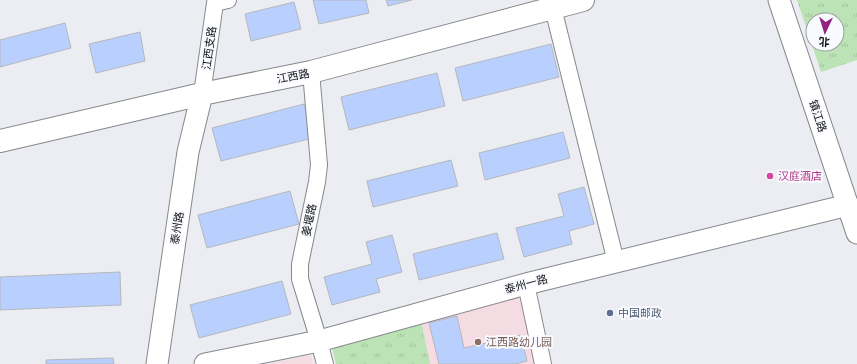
<svg xmlns="http://www.w3.org/2000/svg" width="857" height="364" font-family="Bitter,'Noto Sans SC',serif">
  <style>
    .education { fill: #f5dbe2 }
    .grass { fill: url(#grass-tufts); fill-rule: evenodd }
    .building { fill: #b9cffe; stroke: #b5b8bc }
    .lines { fill: none; stroke-linecap: round; stroke-linejoin: round }
    .minor-casing { stroke: #86888c; stroke-width: 18 }
    .tertiary-casing { stroke: #86888c; stroke-width: 23 }
    .secondary-casing { stroke: #86888c; stroke-width: 24 }
    .minor { stroke: #fff; stroke-width: 16 }
    .tertiary { stroke: #fff; stroke-width: 21 }
    .secondary { stroke: #fff; stroke-width: 22 }
    .hotel-dot { fill: #d1479c; stroke: #f8faff; stroke-width: 1.5 }
    .service-dot { fill: #5c6f8a; stroke: #f8faff; stroke-width: 1.5 }
    .education-dot { fill: #8d6e63; stroke: #f8faff; stroke-width: 1.5 }
    .labels { text-anchor: middle; stroke-width: 4; stroke-linejoin: round; paint-order: stroke }
    .street-label { font-size: 11px; fill: #101112; stroke: #f8faff }
    .hotel-label { font-size: 11px; fill: #b23c85; stroke: #f8faff; text-anchor: start }
    .service-label { font-size: 11px; fill: #4e5e75; stroke: #f8faff; text-anchor: start }
    .education-label { font-size: 11px; fill: #785e54; stroke: #f8faff; text-anchor: start }
  </style>
  <defs>
    <pattern id="grass-tufts" width="24" height="20" patternUnits="userSpaceOnUse"><rect width="24" height="20" fill="#bbe3b6"/><path d="M3 7l-1-3M5 7V3M7 7l1-3M15 17l-1-3M17 17v-4M19 17l1-3" fill="none" stroke="#a0c29b"/></pattern>
  </defs>
  <rect width="100%" height="100%" fill="#ebedf2"/>
  <!-- education -->
  <g class="education">
    <polygon points="520,292 535,364 430,364 421,320"/>
    <polygon points="311,355 313,364 268,364"/>
  </g>
  <!-- grass -->
  <g class="grass">
    <path d="M 797,0 L 857,0 L 857,60 L 821,72 ZM 813,20 L 837,20 L 837,44 L 813,44 Z"/>
    <polygon points="421,320 430,364 336,364 331,343"/>
  </g>
  <!-- building -->
  <g class="building">
    <polygon points="313,0 366,0 369,13 319,24"/>
    <polygon points="386,0 412,0 388,6"/>
    <polygon points="294,2 301,29 251,41 245,14"/>
    <polygon points="65,23 71,48 0,67 0,40"/>
    <polygon points="140,32 145,61 96,73 89,44"/>
    <polygon points="551,44 559,77 463,101 455,68"/>
    <polygon points="437,73 445,106 349,130 341,97"/>
    <polygon points="304,104 313,138 221,161 212,128"/>
    <polygon points="563,132 570,158 485,180 479,153"/>
    <polygon points="451,160 458,186 373,207 367,181"/>
    <polygon points="584,187 594,224 569,231 572,244 524,257 516,228 564,216 558,194"/>
    <polygon points="290,191 299,224 207,248 198,215"/>
    <polygon points="497,233 504,259 419,280 413,254"/>
    <polygon points="392,235 402,272 376,279 380,292 332,305 324,277 372,264 366,242"/>
    <polygon points="120,272 121,305 0,310 0,277"/>
    <polygon points="282,281 291,314 199,338 190,305"/>
    <polygon points="457,316 464,348 521,335 527,361 515,364 439,364 429,323"/>
    <polygon points="113,358 114,364 46,364 46,360"/>
  </g>
  <g class="lines">
    <!-- minor casing -->
    <g class="minor-casing">
      <g id="minor">
        <polyline points="553,8 616,262"/>
        <polyline points="311,72 319,165 317,182 300,264 300,279 319,341 325,364"/>
        <polyline points="202,94 215,3 228,0"/>
        <polyline points="526,284 543,364"/>
      </g>
    </g>
    <!-- tertiary casing -->
    <g class="tertiary-casing">
      <g id="tertiary">
        <polyline points="779,0 857,233"/>
        <polyline points="157,364 188,152 202,94"/>
        <polyline points="205,364 319,341 526,284 848,205"/>
      </g>
    </g>
    <!-- secondary casing -->
    <g class="secondary-casing">
      <polyline id="secondary" points="0,141 202,94 311,72 583,0"/>
    </g>
    <!-- minor -->
    <use href="#minor" class="minor"/>
    <!-- tertiary -->
    <use href="#tertiary" class="tertiary"/>
    <!-- secondary -->
    <use href="#secondary" class="secondary"/>
  </g>
  <!-- markers -->
  <circle class="hotel-dot" cx="770" cy="176" r="4"/>
  <circle class="service-dot" cx="610" cy="313" r="4"/>
  <circle class="education-dot" cx="478" cy="342" r="4"/>
  <g class="labels">
    <!-- street labels -->
    <g class="street-label">
      <text transform="translate(209 48) rotate(-82)" y="4">江西支路</text>
      <text transform="translate(293 76) rotate(-11)" y="4">江西路</text>
      <text transform="translate(818 116) rotate(72)" y="4">镇江路</text>
      <text transform="translate(309 220) rotate(-78)" y="4">姜堰路</text>
      <text transform="translate(177 228) rotate(-81)" y="4">泰州路</text>
      <text transform="translate(526 284) rotate(-15)" y="4">泰州一路</text>
    </g>
    <!-- hotel labels -->
    <g class="hotel-label">
      <text x="778" y="180">汉庭酒店</text>
    </g>
    <!-- service labels -->
    <g class="service-label">
      <text x="618" y="317">中国邮政</text>
    </g>
    <!-- education labels -->
    <g class="education-label">
      <text x="486" y="346">江西路幼儿园</text>
    </g>
  </g>
  <!-- north arrow -->
  <g transform="translate(825 32) rotate(184)"><circle r="19" fill="#f8faff" stroke="#9b9da0"/>
  <path d="M0-3L7 15L0 10L-7 15Z" fill="#922181"/>
  <text y="-6" font-size="11" font-weight="bold" text-anchor="middle" fill="#101112">北</text>
  </g>
</svg>
